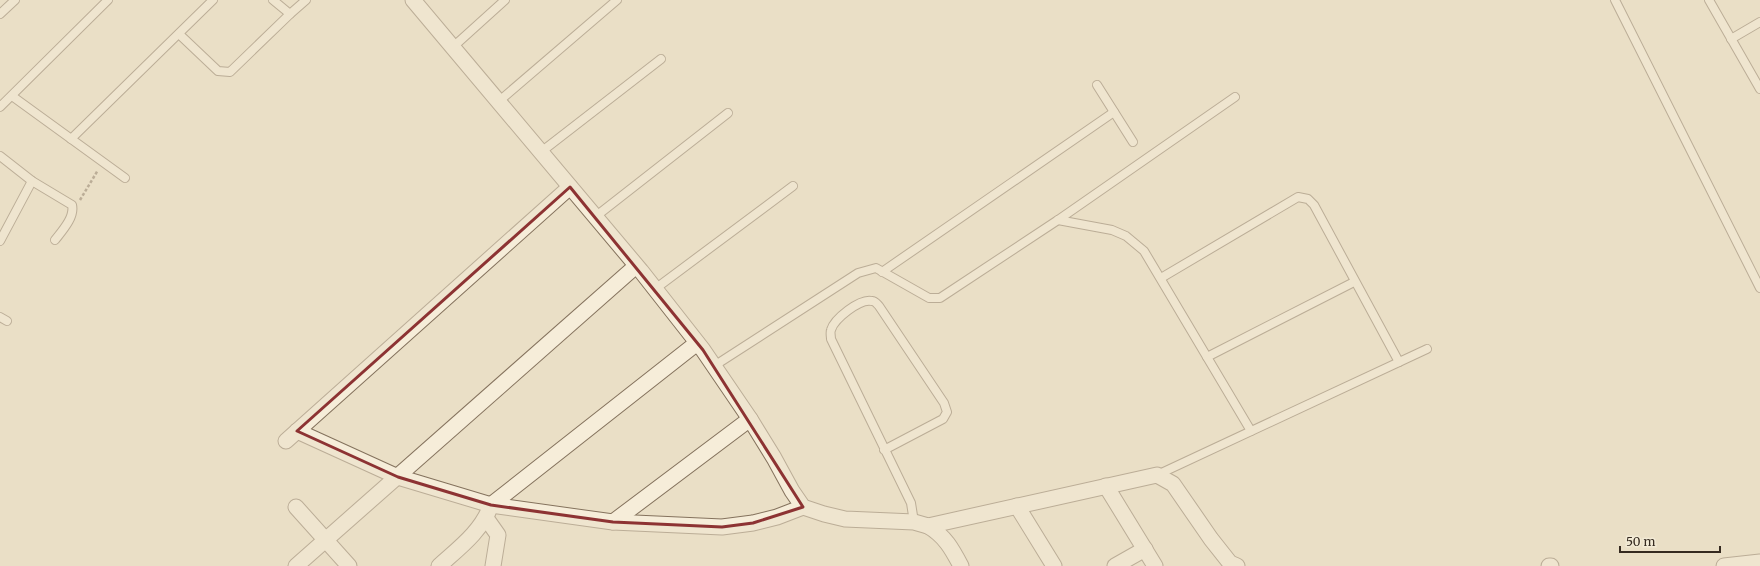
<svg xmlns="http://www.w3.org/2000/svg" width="1760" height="566" font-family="Merriweather,serif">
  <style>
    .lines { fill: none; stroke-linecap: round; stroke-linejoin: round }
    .service-casing { stroke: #84725d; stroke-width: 10 }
    .minor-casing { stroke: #84725d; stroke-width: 17 }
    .path { stroke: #84725d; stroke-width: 2.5; stroke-dasharray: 3 2; stroke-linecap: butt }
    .service { stroke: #f6edd9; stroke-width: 8 }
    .minor { stroke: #f6edd9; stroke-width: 15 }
    .marked { fill: none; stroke: #8d3333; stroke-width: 3; stroke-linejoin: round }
  </style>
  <rect width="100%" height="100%" fill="#eadfc6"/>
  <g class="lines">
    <!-- service casing -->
    <g class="service-casing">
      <g id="service">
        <polyline points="273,0 290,14 306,0"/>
        <polyline points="1615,0 1760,288"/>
        <polyline points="1709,0 1760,89"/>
        <polyline points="0,14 15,0"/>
        <polyline points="179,34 218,71 230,72 290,14"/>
        <polyline points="1731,39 1760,22"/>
        <polyline points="453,47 505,0"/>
        <polyline points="1097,85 1133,142"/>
        <polyline points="12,96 125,178"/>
        <polyline points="498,102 617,0"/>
        <polyline points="0,107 108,0"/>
        <polyline points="71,139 213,0"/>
        <polyline points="541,152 661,59"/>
        <path d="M 0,156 L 32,181 L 72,205 C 75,217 62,231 55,240"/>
        <polyline points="595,217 728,113"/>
        <polyline points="1058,220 1112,230 1126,236 1144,251 1251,431"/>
        <polyline points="0,241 32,181"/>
        <polyline points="882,272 1114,112"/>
        <polyline points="1161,278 1298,197 1308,199 1314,205 1399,362"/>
        <polyline points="655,289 793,186"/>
        <polyline points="0,317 7,321"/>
        <polyline points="1207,357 1354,282"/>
        <polyline points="714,366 858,273 876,268 929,298 940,298 1058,220 1235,97"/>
        <path d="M 884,450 L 943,419 L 947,412 L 944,403 L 879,306 C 877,304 875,301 872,301 C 860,298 834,319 831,330 C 830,332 831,337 831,339 L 911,503 L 914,522"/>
        <polyline points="1157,475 1427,349"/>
      </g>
    </g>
    <!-- minor casing -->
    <g class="minor-casing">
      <g id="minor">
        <polyline points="413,0 641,271 703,350 750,419 774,458 792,491 803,507 824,514 845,519 914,522 928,526 1157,475 1173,484 1211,539 1230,563 1237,566"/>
        <polyline points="297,431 398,477 491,505 613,522 722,527 753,523 777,517 803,507"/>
        <polyline points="286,441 570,187"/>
        <polyline points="1106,486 1155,566"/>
        <polyline points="1017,506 1054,566"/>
        <polyline points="296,507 349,566"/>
        <polyline points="486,518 498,535 493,566"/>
        <polyline points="613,522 750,419"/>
        <path d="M 928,526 C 945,536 952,549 961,566"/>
        <polyline points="296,566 636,266"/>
        <path d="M 439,566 C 459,548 482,531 491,505 L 697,343"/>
        <polyline points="1115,566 1145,549"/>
        <polyline points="1549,566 1551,566"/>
        <polyline points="1724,566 1760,562"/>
      </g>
    </g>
    <!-- path -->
    <polyline class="path" points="80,200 98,170"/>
    <!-- service -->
    <use href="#service" class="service"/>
    <!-- minor -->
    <use href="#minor" class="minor"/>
  </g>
  <!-- marked area -->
  <path d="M0 0H1760V566H0ZM 570,187 L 703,350 L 803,507 L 753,523 L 722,527 L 613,522 L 491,505 L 398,477 L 297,431 Z" fill="#eadfc6" fill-opacity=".55" fill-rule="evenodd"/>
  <path class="marked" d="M 570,187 L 703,350 L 803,507 L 753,523 L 722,527 L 613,522 L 491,505 L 398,477 L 297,431 Z"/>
  <!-- scale -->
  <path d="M1620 546v6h100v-6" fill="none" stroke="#352a20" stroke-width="2"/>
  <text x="1626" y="546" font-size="12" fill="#352a20" stroke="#f2ead5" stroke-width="3" paint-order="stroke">50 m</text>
</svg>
